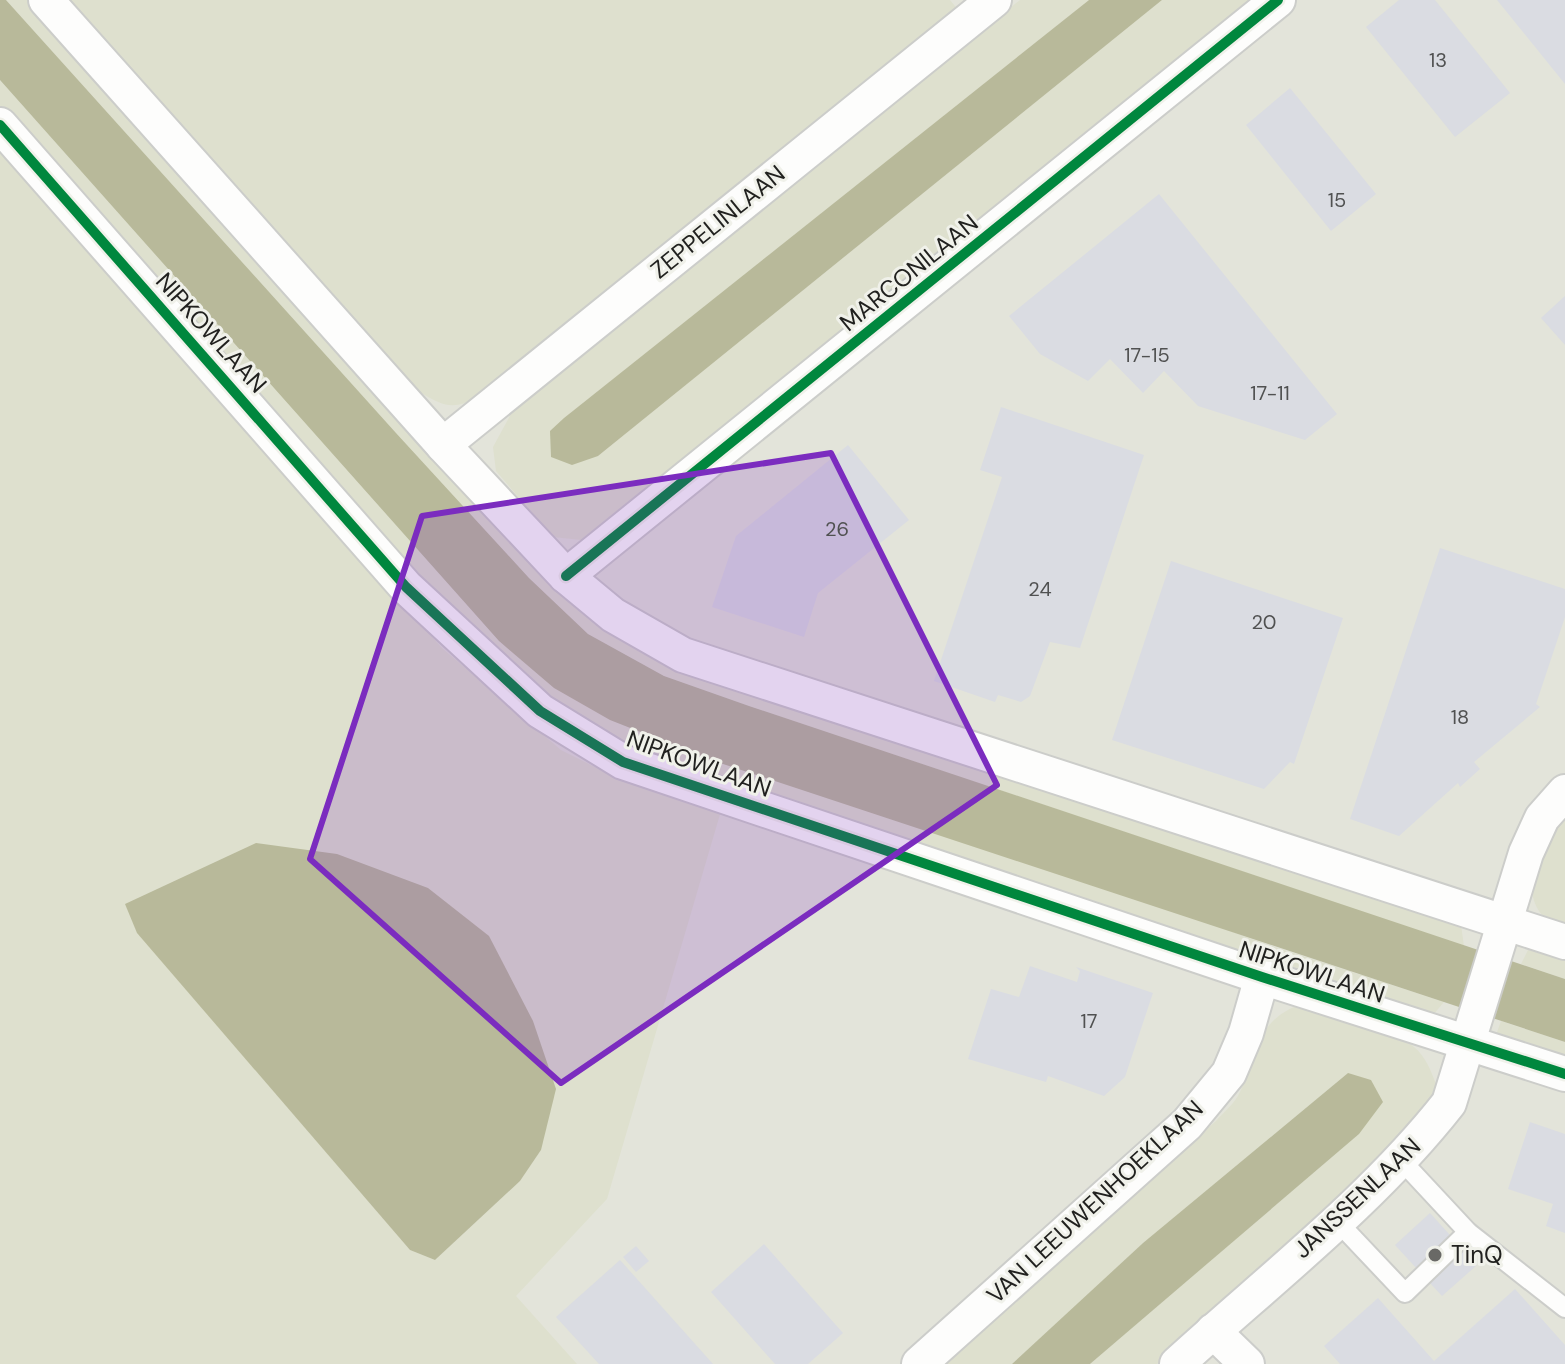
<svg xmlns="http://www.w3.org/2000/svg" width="1565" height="1364" font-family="'DM Sans',sans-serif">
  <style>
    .built { fill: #e3e4da }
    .green { fill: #dee0ce; fill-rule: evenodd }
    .water { fill: #b8b99a }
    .building { fill: #dadce2 }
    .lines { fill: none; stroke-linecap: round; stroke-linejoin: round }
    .service-casing { stroke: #cccdca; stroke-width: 22 }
    .minor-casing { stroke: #cccdca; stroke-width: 38 }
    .service { stroke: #fdfdfc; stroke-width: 18 }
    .minor { stroke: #fdfdfc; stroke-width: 34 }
    .cycleway-casing { stroke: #f0f1ea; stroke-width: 15 }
    .cycleway { stroke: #00873e; stroke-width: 10 }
    .marked { fill: #7b2cbf; fill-opacity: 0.2; stroke: #7b2cbf; stroke-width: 6; stroke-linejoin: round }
    .poi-dot { fill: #696966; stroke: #f0f1ea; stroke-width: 3 }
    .labels { text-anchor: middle; stroke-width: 6; stroke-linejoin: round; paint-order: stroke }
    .number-label { font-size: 20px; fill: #505151 }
    .street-label { font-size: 24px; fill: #21211f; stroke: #f0f1ea }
    .poi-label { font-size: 24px; fill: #21211f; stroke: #f0f1ea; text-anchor: start }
  </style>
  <rect width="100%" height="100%" fill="#eff0eb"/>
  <!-- built -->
  <polygon class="built" points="0,0 1565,0 1565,1364 420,1364 0,814 360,557 0,152"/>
  <!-- green -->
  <g class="green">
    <polygon points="6,0 32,0 602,621 1461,925 1464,946 749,706 664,676 588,634 529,578 396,433"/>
    <path d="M 69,0 L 950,0 L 959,11 L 487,393 C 456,408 450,411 420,392 Z"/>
    <polygon points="1020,0 1089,0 564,418 598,456 1162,0 1251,0 581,540 553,537 496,471 493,447 512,412"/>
    <polygon points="0,80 499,641 555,688 1266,944 1444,1002 1433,1015 1269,964 640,754 566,718 433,597 0,106"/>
    <path d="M 0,152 L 442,648 L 561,750 L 627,783 L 721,811 L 607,1199 L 516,1296 L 577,1364 L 0,1364 ZM 126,904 L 541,1150 L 520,1181 L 435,1260 L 410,1250 L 137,932 Z"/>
    <path d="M 1565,811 L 1565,930 C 1527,917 1526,881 1539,847 C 1544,835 1557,822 1565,811 Z"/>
    <polygon points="1528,950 1565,960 1565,979 1521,964"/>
    <path d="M 1296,1006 C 1321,1010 1396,1031 1414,1047 C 1426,1057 1430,1069 1436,1084 L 1424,1115 L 1330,1210 L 1157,1364 L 1090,1364 L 1359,1134 L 1348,1073 L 1143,1243 L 1012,1364 L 941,1364 L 1216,1121 C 1224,1112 1235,1103 1240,1092 C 1259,1054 1253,1025 1296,1006 Z"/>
    <polygon points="1501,1021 1565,1042 1565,1058 1496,1035"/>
  </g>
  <!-- water -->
  <g class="water">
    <polygon points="0,0 6,0 396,433 529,578 588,634 664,676 749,706 1565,979 1565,1042 714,761 610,720 554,688 499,641 0,80"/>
    <polygon points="1089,0 1162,0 598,456 572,465 551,457 550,431 564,418"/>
    <polygon points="256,843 337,854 428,888 489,936 533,1021 556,1089 541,1150 520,1181 435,1260 410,1250 137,933 125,904"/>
    <polygon points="1348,1073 1371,1080 1383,1102 1359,1134 1090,1364 1012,1364 1143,1243"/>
  </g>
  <!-- building -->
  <g class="building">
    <polygon points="1399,0 1435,0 1510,93 1455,137 1366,27"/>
    <polygon points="1497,0 1565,0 1565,84"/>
    <polygon points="1290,88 1376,194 1331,231 1246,125"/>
    <polygon points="1159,194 1337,414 1305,440 1198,406 1164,371 1143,393 1110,359 1088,381 1040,354 1009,316"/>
    <polygon points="1565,296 1565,345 1541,318"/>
    <polygon points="1001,407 1144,455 1080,648 1050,642 1030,696 1021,702 998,695 995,702 934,681 1002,477 980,470"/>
    <polygon points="848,445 909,520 818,593 804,637 712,607 736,536"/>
    <polygon points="1440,548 1565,589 1565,617 1536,704 1540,707 1474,762 1480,769 1460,787 1458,783 1399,836 1350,819"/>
    <polygon points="1171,561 1343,618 1294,764 1290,762 1264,789 1112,740"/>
    <polygon points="1030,966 1077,982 1080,971 1076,967 1153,993 1125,1077 1104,1096 1048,1076 1046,1082 968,1059 991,989 1019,997"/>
    <polygon points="1530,1122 1565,1134 1565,1233 1546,1226 1553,1204 1508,1189"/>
    <polygon points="1430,1213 1477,1265 1442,1296 1395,1245"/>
    <polygon points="764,1244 843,1333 808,1364 775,1364 711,1292"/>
    <polygon points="636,1246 649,1261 636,1272 623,1257"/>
    <polygon points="620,1260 713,1364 599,1364 556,1317"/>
    <polygon points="1515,1289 1565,1345 1565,1364 1340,1364 1324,1346 1378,1298 1434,1361"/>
  </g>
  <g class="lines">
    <!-- service casing -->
    <g class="service-casing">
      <g id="service">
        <polyline points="1400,1159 1468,1232 1565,1308"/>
        <polyline points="1336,1220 1405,1293 1468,1232"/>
      </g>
    </g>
    <!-- minor casing -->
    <g class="minor-casing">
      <g id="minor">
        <polyline points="46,0 443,445 566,576 613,615 683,655 1565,942"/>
        <polyline points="0,125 406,587 540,711 623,762 1262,977 1565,1074"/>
        <polyline points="443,445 994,0"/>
        <polyline points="566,576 1278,0"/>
        <polyline points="1213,1331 1247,1364"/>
        <polyline points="919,1364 1187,1124 1229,1073 1246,1033 1262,977"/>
        <path d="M 1177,1364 C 1269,1280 1372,1201 1449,1103 L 1526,853 L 1542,818 L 1565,792"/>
      </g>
    </g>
    <!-- service -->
    <use href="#service" class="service"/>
    <!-- minor -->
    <use href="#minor" class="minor"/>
    <!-- cycleway casing -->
    <g class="cycleway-casing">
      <g id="cycleway">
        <polyline points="0,125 406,587 540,711 623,762 1262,977 1565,1074"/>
        <polyline points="566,576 1278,0"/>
      </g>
    </g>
    <!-- cycleway -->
    <use href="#cycleway" class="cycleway"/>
  </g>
  <!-- marked area -->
  <path class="marked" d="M 831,453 L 997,785 L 561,1083 L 310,859 L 422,516 Z"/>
  <!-- markers -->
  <circle class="poi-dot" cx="1435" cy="1255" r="8"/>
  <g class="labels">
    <!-- number labels -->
    <g class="number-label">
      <text x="1438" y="67">13</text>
      <text x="1337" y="207">15</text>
      <text x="1147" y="362">17-15</text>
      <text x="1270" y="400">17-11</text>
      <text x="837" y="536">26</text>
      <text x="1040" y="596">24</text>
      <text x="1264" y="629">20</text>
      <text x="1460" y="724">18</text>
      <text x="1089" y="1028">17</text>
    </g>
    <!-- street labels -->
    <g class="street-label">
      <text transform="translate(718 222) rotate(-39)" y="8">ZEPPELINLAAN</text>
      <text transform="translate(909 273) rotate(-39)" y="8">MARCONILAAN</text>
      <text transform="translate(211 333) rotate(48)" y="8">NIPKOWLAAN</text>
      <text transform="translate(699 764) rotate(20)" y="8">NIPKOWLAAN</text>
      <text transform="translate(1312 972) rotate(18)" y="8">NIPKOWLAAN</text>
      <text transform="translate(1357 1198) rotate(-43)" y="8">JANSSENLAAN</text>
      <text transform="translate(1095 1202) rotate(-43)" y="8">VAN LEEUWENHOEKLAAN</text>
    </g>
    <!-- poi labels -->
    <g class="poi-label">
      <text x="1451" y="1263">TinQ</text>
    </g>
  </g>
</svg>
